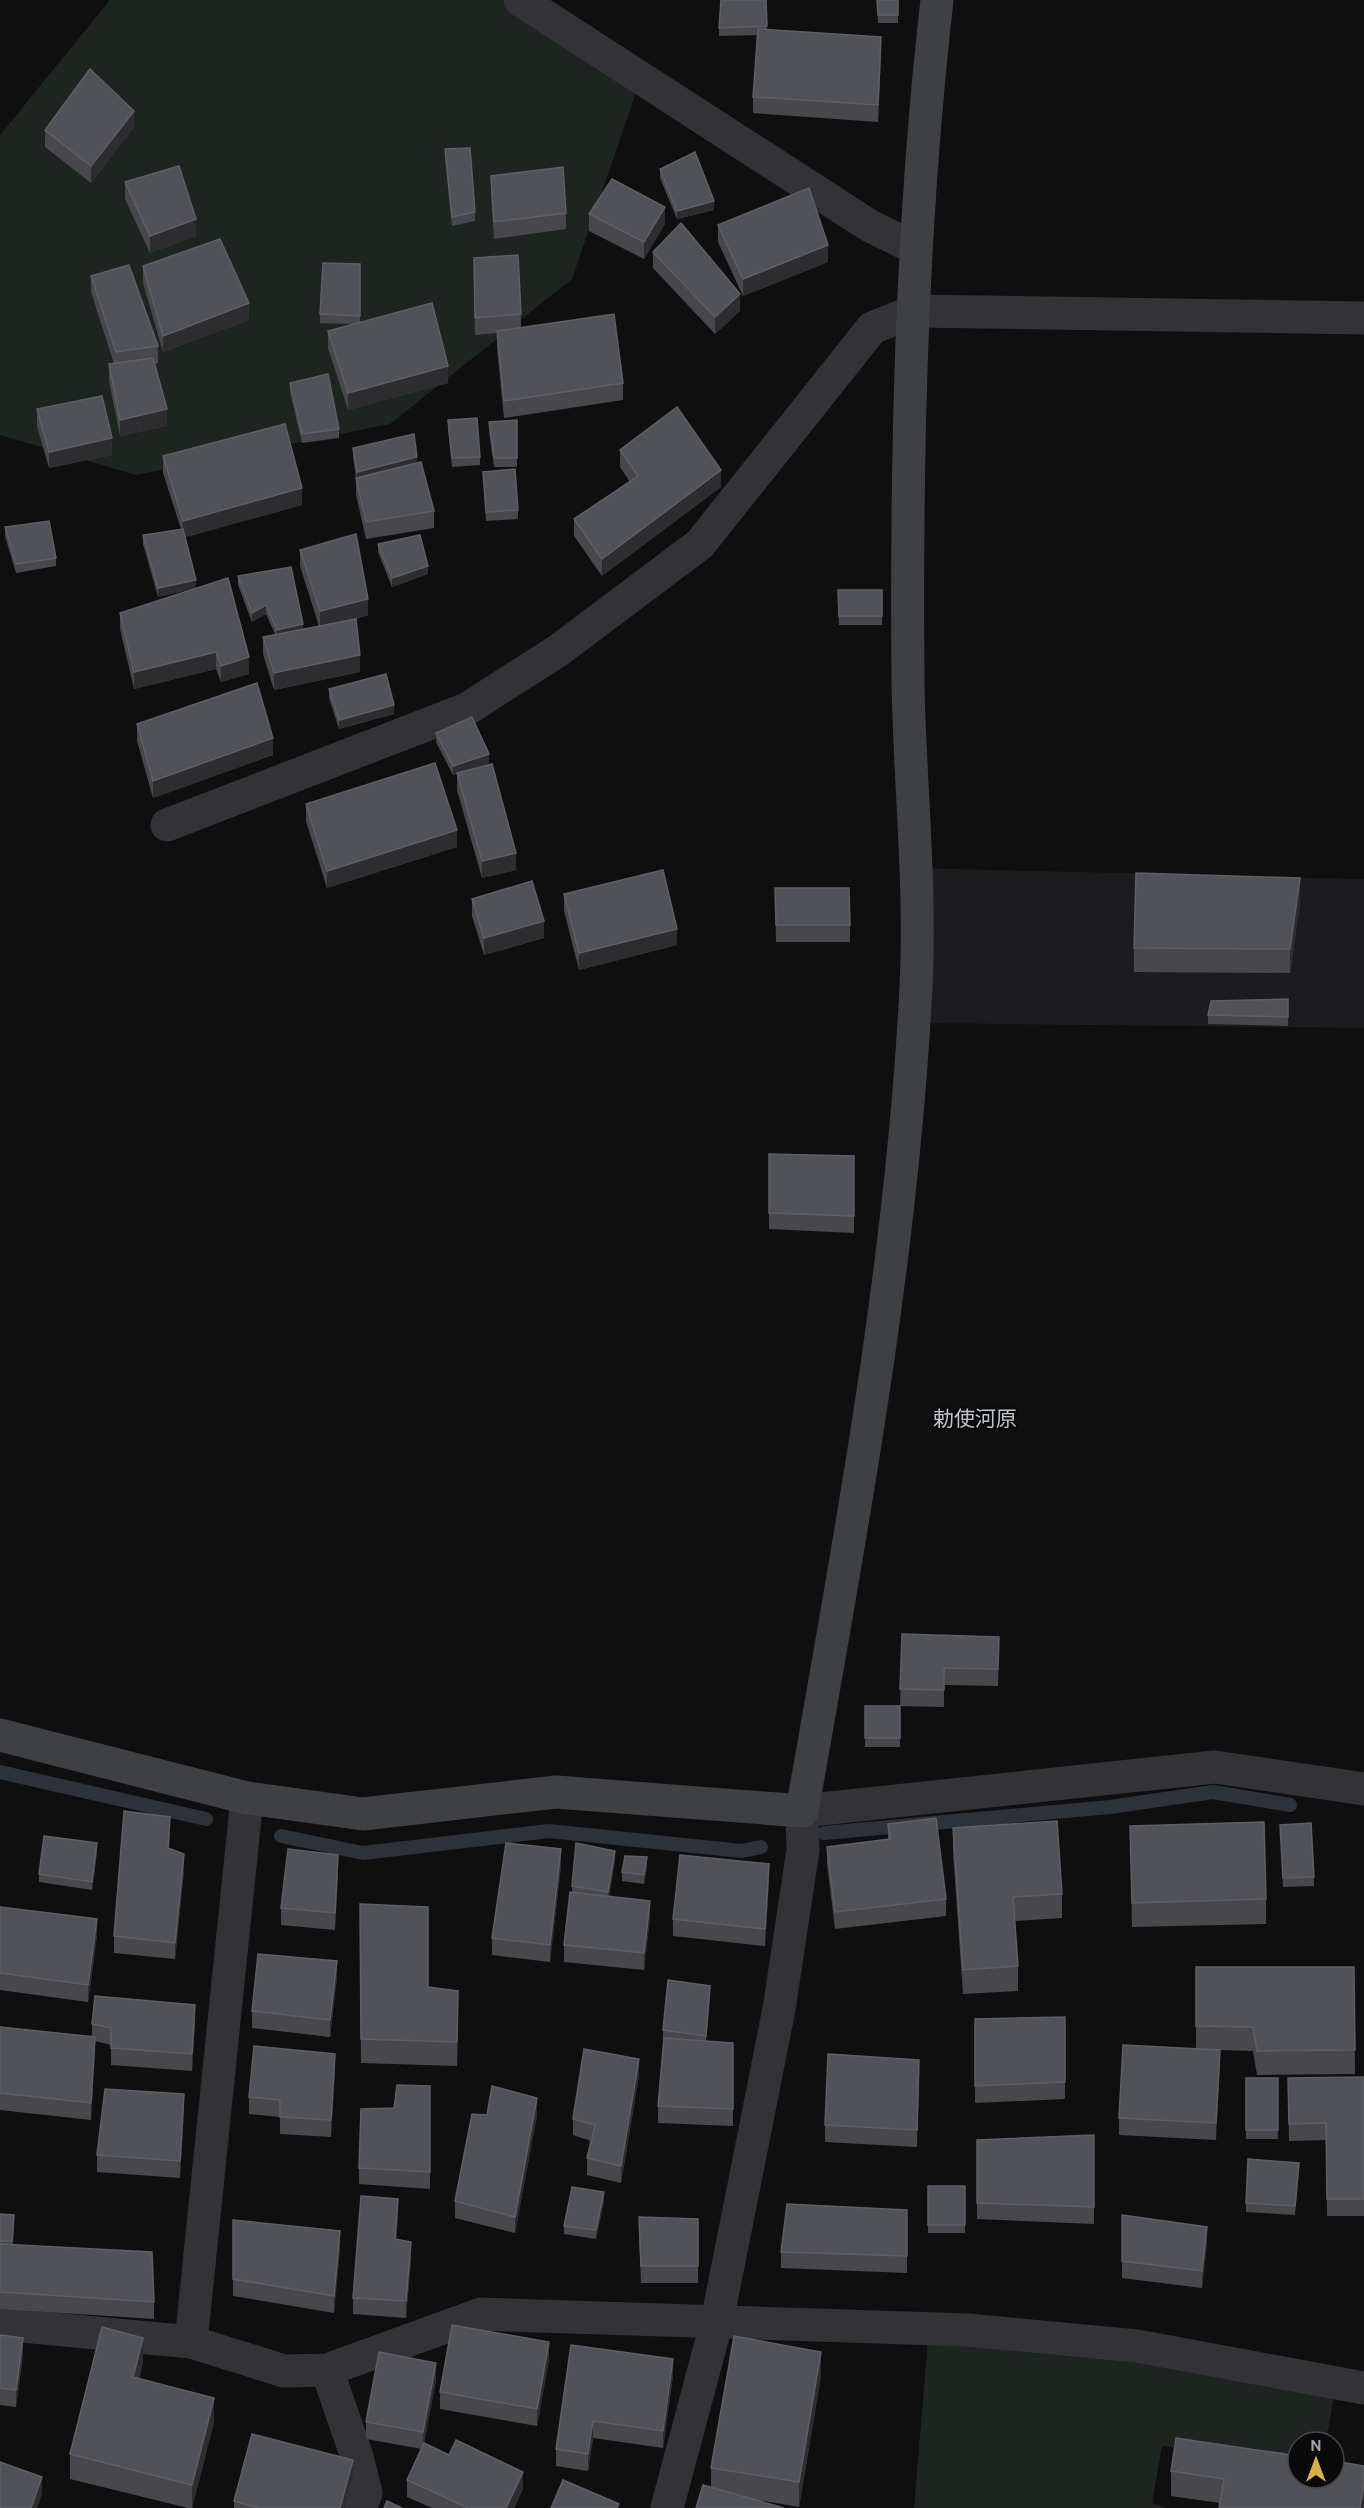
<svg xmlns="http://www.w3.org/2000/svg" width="1364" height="2508" font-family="Cabin,'Noto Sans JP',sans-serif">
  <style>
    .built { fill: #1c1b1d }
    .green { fill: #1e241f }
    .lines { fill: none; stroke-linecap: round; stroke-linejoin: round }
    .stream { stroke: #2d3239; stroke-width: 14 }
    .street { stroke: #333337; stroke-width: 33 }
    .secondary { stroke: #3f4044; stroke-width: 33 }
    .wall { fill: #48484c }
    .shaded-wall { fill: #2d2d30 }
    .building { fill: #515257; stroke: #5e5f65; stroke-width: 1.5 }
    .labels { text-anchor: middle; stroke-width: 4.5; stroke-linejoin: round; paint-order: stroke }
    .quarter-label { font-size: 21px; fill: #c2c4cc; stroke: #0a0a0b }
  </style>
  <rect width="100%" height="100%" fill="#0f0f10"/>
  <!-- built -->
  <polygon class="built" points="915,868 1364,879 1364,1028 914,1023"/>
  <!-- green -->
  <g class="green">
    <polygon points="110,0 520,0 641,78 572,279 390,424 136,475 0,435 0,135"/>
    <polygon points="929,2328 1336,2383 1326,2442 1298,2442 1298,2463 1162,2446 1152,2503 1167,2508 914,2508"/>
  </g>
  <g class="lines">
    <!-- stream -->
    <g class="stream">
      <polyline points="0,1772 206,1819"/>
      <polyline points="824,1833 1110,1807 1213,1792 1290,1805"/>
      <polyline points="281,1836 363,1853 549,1831 742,1851 761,1847"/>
    </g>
    <!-- street -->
    <g class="street">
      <polyline points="520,0 870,226 915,248"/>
      <polyline points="167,825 467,709 559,650 700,544 872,328 914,311 1364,318"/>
      <polyline points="0,2324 191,2342 284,2371 327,2370 481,2314 968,2330 1137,2346 1364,2388"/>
      <polyline points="191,2342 247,1798"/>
      <polyline points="327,2370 357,2457 366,2493 361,2508"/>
      <polyline points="667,2508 717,2321 779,2009 803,1850 802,1811 1215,1767 1364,1789"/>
    </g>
    <!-- secondary -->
    <path class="secondary" d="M 0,1735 L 247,1798 L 363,1814 L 556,1792 L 802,1811 C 850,1538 902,1264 916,987 C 921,886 910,785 908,685 C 906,456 911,227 937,0"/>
  </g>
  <!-- wall -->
  <g class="wall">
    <polygon points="766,0 767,30 881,54 878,122 753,113 753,97 757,35 719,36 719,28"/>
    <polygon points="877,0 898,0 898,23 878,23"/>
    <polygon points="134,127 91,183 45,147 45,130"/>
    <polygon points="445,149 475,212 475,221 452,226 445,158"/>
    <polygon points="660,169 714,210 677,219 660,178"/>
    <polygon points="491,176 566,213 566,229 494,239 491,193"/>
    <polygon points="125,182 196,236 150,253 125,199"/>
    <polygon points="589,214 665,224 644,259 589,231"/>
    <polygon points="718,225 828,262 743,296 718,242"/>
    <polygon points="653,252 740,311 715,334 653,268"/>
    <polygon points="474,258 521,314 521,327 623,383 623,400 504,418 497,348 497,333 475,335"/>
    <polygon points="360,264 360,322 448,383 348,410 328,348 328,331 353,324 320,323 320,314"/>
    <polygon points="143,266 249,320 163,352 143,283"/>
    <polygon points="91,276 158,346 158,363 154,364 167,426 120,436 109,381 109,364 114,364 91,292"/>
    <polygon points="290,383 339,429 339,438 302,443 290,392"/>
    <polygon points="37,409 112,455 49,468 37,426"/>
    <polygon points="448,420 480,457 480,465 452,467 448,429"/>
    <polygon points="517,420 517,467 494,467 489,430 489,422"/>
    <polygon points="353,448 417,463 434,511 434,528 366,539 356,495 356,478 353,457"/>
    <polygon points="620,450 721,487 602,576 574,536 574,519 630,482 620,467"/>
    <polygon points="163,456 302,505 185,537 196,588 158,597 143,544 143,535 181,529 163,473"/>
    <polygon points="483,472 518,510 518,519 486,521"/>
    <polygon points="5,527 56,558 56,566 16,573 5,536"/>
    <polygon points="378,544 428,574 392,587 378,552"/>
    <polygon points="300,550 368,615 352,620 360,672 274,690 263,654 263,637 275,634 266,614 252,622 238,585 238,576 303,629 319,626 300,566"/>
    <polygon points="882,590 882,625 839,625 838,599"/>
    <polygon points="120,613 249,657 249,674 221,682 216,669 134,689 120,629"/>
    <polygon points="329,689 394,714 339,729 329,698"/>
    <polygon points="137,724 273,755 153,798 137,741"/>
    <polygon points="436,733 489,763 465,771 516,870 482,878 457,790 457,774 453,775 436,742"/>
    <polygon points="306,804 457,847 327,888 306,821"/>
    <polygon points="775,888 850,925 850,942 776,942"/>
    <polygon points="564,894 677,945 579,970 564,911"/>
    <polygon points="472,899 544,938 484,955 472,916"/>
    <polygon points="1300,902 1290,973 1134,972 1134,948"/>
    <polygon points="1288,999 1288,1026 1208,1024 1208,1015"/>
    <polygon points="769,1154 854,1156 854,1233 769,1229"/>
    <polygon points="902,1634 999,1637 998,1686 944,1685 944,1707 900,1706 900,1747 865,1747 865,1706 900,1706"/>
    <polygon points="888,1824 946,1899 946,1916 835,1929 827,1864 827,1847 888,1839"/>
    <polygon points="1280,1825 1314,1877 1314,1886 1283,1887"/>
    <polygon points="1130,1826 1266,1899 1266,1924 1132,1927"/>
    <polygon points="953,1828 1062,1894 1062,1918 1015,1921 1018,1966 1018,1991 963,1994 953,1852"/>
    <polygon points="170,1833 169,1848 184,1871 175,1959 114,1953 114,1936"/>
    <polygon points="97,1852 92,1890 39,1882 39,1874"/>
    <polygon points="615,1860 609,1897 650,1918 644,1970 564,1962 564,1945 572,1892 572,1886"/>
    <polygon points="561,1866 550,1962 492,1955 492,1938"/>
    <polygon points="647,1866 644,1884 622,1881 622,1872"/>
    <polygon points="338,1872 335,1930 281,1925 281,1908"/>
    <polygon points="769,1881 765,1946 673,1936 673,1919"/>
    <polygon points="360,1904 428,1987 458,2016 457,2066 361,2063"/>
    <polygon points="0,1907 97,1936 88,2002 0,1990"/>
    <polygon points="1196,1967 1354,1967 1355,2074 1257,2075 1253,2051 1220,2050 1216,2140 1119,2135 1119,2118 1196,2049"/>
    <polygon points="337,1977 330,2037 252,2028 252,2011"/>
    <polygon points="710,1995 706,2041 733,2043 733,2126 658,2123 658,2106 664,2039 663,2039 663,2030"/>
    <polygon points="1065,2017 1065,2099 975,2103 975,2019"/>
    <polygon points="195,2022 192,2071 111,2065 111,2045 95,2041 91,2120 0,2110 0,2027 92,2037 92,2024"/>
    <polygon points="335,2071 331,2137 280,2134 280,2117 249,2114 249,2097"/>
    <polygon points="639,2075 621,2183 587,2175 587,2158 591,2141 573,2135 573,2119"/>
    <polygon points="919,2077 917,2147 825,2142 825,2125"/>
    <polygon points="1364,2077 1364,2216 1327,2216 1326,2140 1289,2141 1288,2078"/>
    <rect x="1246" y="2078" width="32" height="61"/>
    <polygon points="430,2086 430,2189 359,2184 359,2168 394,2108"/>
    <polygon points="184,2110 180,2178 97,2172 97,2155"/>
    <polygon points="487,2115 537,2115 515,2233 455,2218 455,2201"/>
    <polygon points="1094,2135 1094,2224 977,2219 977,2140"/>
    <polygon points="1299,2172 1295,2215 1246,2212 1246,2203"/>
    <rect x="928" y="2186" width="37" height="47"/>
    <polygon points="604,2201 596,2239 564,2234 564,2226"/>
    <polygon points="907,2210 907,2273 781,2268 781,2252"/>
    <polygon points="0,2214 14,2224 13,2245 154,2302 154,2319 0,2309"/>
    <polygon points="1122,2215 1207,2244 1202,2288 1122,2278"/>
    <polygon points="398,2216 396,2239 411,2259 406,2318 353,2314 353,2298"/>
    <polygon points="698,2219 698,2283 641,2283 639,2233"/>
    <polygon points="233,2220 340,2248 334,2313 233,2296"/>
    <polygon points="0,2335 23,2355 16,2407 0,2405"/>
    <polygon points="571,2345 673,2376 663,2448 593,2438 588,2471 556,2466 556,2449"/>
    <polygon points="549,2359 537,2426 440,2409 440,2392"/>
    <polygon points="143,2362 139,2379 214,2422 192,2508 188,2508 70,2479 70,2454"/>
    <polygon points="821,2376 799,2507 751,2499 711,2487 711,2468"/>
    <polygon points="436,2380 424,2443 523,2489 514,2508 432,2508 407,2497 407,2480 422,2449 366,2439 366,2422"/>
    <polygon points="1364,2466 1364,2508 1219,2508 1220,2503 1171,2496 1171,2471"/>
    <polygon points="353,2477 344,2508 234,2508 234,2501"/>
  </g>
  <!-- shaded-wall -->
  <g class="shaded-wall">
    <polygon points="881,37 881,54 878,122 878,105"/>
    <polygon points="134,111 134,127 91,183 91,166"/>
    <polygon points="714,201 714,210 677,219 677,211"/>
    <polygon points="665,207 665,224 644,259 644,242"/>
    <polygon points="196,219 196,236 150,253 150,236"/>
    <polygon points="828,245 828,262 743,296 743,279"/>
    <polygon points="740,294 740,311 715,334 715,317"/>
    <polygon points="249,303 249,320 163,352 163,336"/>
    <polygon points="448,366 448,383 348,410 348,393"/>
    <polygon points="167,409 167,426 120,436 120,420"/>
    <polygon points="112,438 112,455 49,468 49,452"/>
    <polygon points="417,457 417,465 357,481 357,472"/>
    <polygon points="721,470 721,487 602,576 602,559"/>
    <polygon points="302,488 302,505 183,538 183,521"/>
    <polygon points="428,566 428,574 392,587 392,578"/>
    <polygon points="196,580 196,588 158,597 158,588"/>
    <polygon points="368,599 368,615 320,628 320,611"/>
    <polygon points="266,605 266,614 252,622 252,613"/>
    <polygon points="303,624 303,633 277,639 277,630"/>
    <polygon points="216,652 216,669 134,689 134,672"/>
    <polygon points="360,655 360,672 274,690 274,673"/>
    <polygon points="249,657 249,674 221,682 221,666"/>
    <polygon points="394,705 394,714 339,729 339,720"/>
    <polygon points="273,738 273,755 153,798 153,781"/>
    <polygon points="489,754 489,763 453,775 453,766"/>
    <polygon points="457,830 457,847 327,888 327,871"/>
    <polygon points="516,853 516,870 482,878 482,861"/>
    <polygon points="1300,878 1300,902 1290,973 1290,949"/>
    <polygon points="544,921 544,938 484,955 484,938"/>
    <polygon points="677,929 677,945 579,970 579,953"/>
    <polygon points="170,1817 170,1833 168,1865 168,1848"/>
    <polygon points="97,1843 97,1852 92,1890 92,1882"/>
    <polygon points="561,1849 561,1866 550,1962 550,1945"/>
    <polygon points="615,1851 615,1860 608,1901 608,1892"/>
    <polygon points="184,1854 184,1871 175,1959 175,1943"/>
    <polygon points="338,1855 338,1872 335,1930 335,1913"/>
    <polygon points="647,1857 647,1866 644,1884 644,1875"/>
    <polygon points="769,1864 769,1881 765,1946 765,1929"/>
    <polygon points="650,1901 650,1918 644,1970 644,1953"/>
    <polygon points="97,1919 97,1936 88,2002 88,1985"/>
    <polygon points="337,1961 337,1977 330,2037 330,2020"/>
    <polygon points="710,1986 710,1995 706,2045 706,2036"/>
    <polygon points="458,1991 458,2016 457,2066 457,2042"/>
    <polygon points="195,2005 195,2022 192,2071 192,2054"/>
    <polygon points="95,2037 95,2054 91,2120 91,2103"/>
    <polygon points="1220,2050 1220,2067 1216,2140 1216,2123"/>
    <polygon points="335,2054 335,2071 331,2137 331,2120"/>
    <polygon points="639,2059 639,2075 621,2183 621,2166"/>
    <polygon points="184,2094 184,2110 180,2178 180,2161"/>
    <polygon points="537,2098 537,2115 515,2233 515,2217"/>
    <polygon points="604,2192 604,2201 596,2239 596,2230"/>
    <polygon points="398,2199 398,2216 395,2256 395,2239"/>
    <polygon points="1207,2227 1207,2244 1202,2288 1202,2271"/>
    <polygon points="340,2231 340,2248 334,2313 334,2296"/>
    <polygon points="411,2242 411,2259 406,2318 406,2301"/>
    <polygon points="23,2338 23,2355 16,2407 16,2390"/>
    <polygon points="143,2338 143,2362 133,2402 133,2377"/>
    <polygon points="549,2342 549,2359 537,2426 537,2409"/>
    <polygon points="821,2352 821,2376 799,2507 799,2482"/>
    <polygon points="673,2359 673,2376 663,2448 663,2431"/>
    <polygon points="436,2363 436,2380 423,2449 423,2432"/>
    <polygon points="214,2398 214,2422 192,2508 192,2485"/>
    <polygon points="593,2421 593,2438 588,2471 588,2454"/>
    <polygon points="353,2460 353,2477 344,2508 340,2508"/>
    <polygon points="523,2472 523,2489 514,2508 506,2508"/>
    <polygon points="42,2477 42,2494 37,2508 31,2508"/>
    <polygon points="1364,2483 1364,2508 1360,2508"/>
  </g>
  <!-- building -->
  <g class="building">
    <polygon points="721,0 766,0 767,26 719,28"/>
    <polygon points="877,0 898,0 898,15 878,15"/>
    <polygon points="758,29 881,37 878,105 753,97"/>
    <polygon points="90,69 134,111 91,166 45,130"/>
    <polygon points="470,148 475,212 452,217 445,149"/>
    <polygon points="695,152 714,201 677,211 660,169"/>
    <polygon points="179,166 196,219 150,236 125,182"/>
    <polygon points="563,167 566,213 494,222 491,176"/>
    <polygon points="612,179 665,207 644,242 589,214"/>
    <polygon points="809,188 828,245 743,279 718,225"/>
    <polygon points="681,223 740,294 715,317 653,252"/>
    <polygon points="220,239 249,303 163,336 143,266"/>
    <polygon points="518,255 521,314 475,318 474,258"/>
    <polygon points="323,263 360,264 360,316 320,314"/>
    <polygon points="129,265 158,346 116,352 91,276"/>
    <polygon points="432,303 448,366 348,393 328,331"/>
    <polygon points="614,314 623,383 504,401 497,331"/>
    <polygon points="153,358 167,409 120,420 109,364"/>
    <polygon points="328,374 339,429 302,434 290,383"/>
    <polygon points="102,396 112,438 49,452 37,409"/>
    <polygon points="677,407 721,470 602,559 574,519 638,476 620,450"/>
    <polygon points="477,418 480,457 452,458 448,420"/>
    <polygon points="517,420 517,458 494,458 489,422"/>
    <polygon points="285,424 302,488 183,521 163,456"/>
    <polygon points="414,434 417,457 357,472 353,448"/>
    <polygon points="421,462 434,511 366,522 356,478"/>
    <polygon points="515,469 518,510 486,512 483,472"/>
    <polygon points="49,521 56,558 16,564 5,527"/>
    <polygon points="183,529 196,580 158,588 143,535"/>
    <polygon points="356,534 368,599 320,611 300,550"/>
    <polygon points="420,535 428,566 392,578 378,544"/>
    <polygon points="291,567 303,624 277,630 266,605 252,613 238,576"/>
    <polygon points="228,578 249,657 221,666 216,652 134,672 120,613"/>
    <polygon points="838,590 882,590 882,616 839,616"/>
    <polygon points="356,619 360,655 274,673 263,637"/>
    <polygon points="386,674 394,705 339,720 329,689"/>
    <polygon points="257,683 273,738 153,781 137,724"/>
    <polygon points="472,717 489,754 453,766 436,733"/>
    <polygon points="435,763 457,830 327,871 306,804"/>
    <polygon points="492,764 516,853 482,861 457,773"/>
    <polygon points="663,870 677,929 579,953 564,894"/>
    <polygon points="1136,873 1300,878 1290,949 1134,948"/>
    <polygon points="532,881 544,921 484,938 472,899"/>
    <polygon points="775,888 849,888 850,925 776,925"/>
    <polygon points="1288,999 1288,1017 1208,1015 1211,1001"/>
    <polygon points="769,1154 854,1156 854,1216 769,1213"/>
    <polygon points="902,1634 999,1637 998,1669 944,1668 944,1690 900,1689"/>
    <rect x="865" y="1706" width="35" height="32"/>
    <polygon points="124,1811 170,1817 168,1848 184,1854 175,1943 114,1936"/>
    <polygon points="936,1818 946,1899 835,1912 827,1847 890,1839 888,1824"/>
    <polygon points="1057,1821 1062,1894 1013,1897 1018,1966 963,1970 953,1828"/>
    <polygon points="1264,1822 1266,1899 1132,1903 1130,1826"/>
    <polygon points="1311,1823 1314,1877 1283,1878 1280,1825"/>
    <polygon points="44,1836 97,1843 92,1882 39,1874"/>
    <polygon points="506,1843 561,1849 550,1945 492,1938"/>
    <polygon points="576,1843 615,1851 608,1892 572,1886"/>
    <polygon points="288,1849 338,1855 335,1913 281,1908"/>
    <polygon points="680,1855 769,1864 765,1929 673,1919"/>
    <polygon points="625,1856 647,1857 644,1875 622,1872"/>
    <polygon points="570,1892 650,1901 644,1953 564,1945"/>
    <polygon points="360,1904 428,1907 428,1987 458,1991 457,2042 361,2039"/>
    <polygon points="0,1907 97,1919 88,1985 0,1973"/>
    <polygon points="258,1954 337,1961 330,2020 252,2011"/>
    <polygon points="1196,1967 1354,1967 1355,2050 1257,2051 1253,2027 1196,2026"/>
    <polygon points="668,1980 710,1986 706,2036 663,2030"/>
    <polygon points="95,1996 195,2005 192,2054 111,2048 111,2028 92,2024"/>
    <polygon points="1065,2017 1065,2082 975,2086 975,2019"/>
    <polygon points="0,2027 95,2037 91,2103 0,2093"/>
    <polygon points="664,2038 733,2043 733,2109 658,2106"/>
    <polygon points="1123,2045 1220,2050 1216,2123 1119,2118"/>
    <polygon points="254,2046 335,2054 331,2120 280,2117 280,2100 249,2097"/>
    <polygon points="584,2049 639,2059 621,2166 587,2158 595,2125 573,2119"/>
    <polygon points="828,2054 919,2060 917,2130 825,2125"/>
    <polygon points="1364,2077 1364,2199 1327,2199 1326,2123 1289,2124 1288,2078"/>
    <rect x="1246" y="2078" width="32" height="52"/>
    <polygon points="397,2085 430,2086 430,2172 359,2168 361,2109 394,2108"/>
    <polygon points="492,2086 537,2098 515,2217 455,2201 472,2114 487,2115"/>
    <polygon points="105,2089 184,2094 180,2161 97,2155"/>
    <polygon points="1094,2135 1094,2207 977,2203 977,2140"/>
    <polygon points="1248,2159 1299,2163 1295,2206 1246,2203"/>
    <rect x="928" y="2186" width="37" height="39"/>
    <polygon points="572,2187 604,2192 596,2230 564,2226"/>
    <polygon points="361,2196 398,2199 395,2239 411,2242 406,2301 353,2298"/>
    <polygon points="787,2204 907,2210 907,2256 781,2252"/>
    <polygon points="0,2214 14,2215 12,2241 0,2241"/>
    <polygon points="1122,2215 1207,2227 1202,2271 1122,2261"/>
    <polygon points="639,2217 698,2219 698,2266 641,2266"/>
    <polygon points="233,2220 340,2231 334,2296 233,2279"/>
    <polygon points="0,2244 152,2252 154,2302 0,2292"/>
    <polygon points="452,2325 549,2342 537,2409 440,2392"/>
    <polygon points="102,2327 143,2338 133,2377 214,2398 192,2485 70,2454"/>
    <polygon points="0,2335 23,2338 16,2390 0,2388"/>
    <polygon points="734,2336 821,2352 799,2482 711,2468"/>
    <polygon points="571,2345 673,2359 663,2431 593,2421 588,2454 556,2449"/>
    <polygon points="379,2352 436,2363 423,2432 366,2422"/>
    <polygon points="252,2434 353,2460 340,2508 259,2508 234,2501"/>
    <polygon points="1176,2438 1298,2456 1298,2478 1334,2478 1334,2461 1364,2466 1364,2483 1360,2508 1219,2508 1224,2479 1171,2471"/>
    <polygon points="456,2440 523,2472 506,2508 468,2508 407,2480 424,2443 449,2455"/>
    <polygon points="0,2462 42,2477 31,2508 0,2508"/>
    <polygon points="563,2480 619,2504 617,2508 551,2508"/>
    <polygon points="703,2485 784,2508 696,2508"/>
    <polygon points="387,2501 402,2508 384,2508"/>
  </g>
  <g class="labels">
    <!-- quarter labels -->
    <g class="quarter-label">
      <text x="975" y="1426">勅使河原</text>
    </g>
  </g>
  <!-- north arrow -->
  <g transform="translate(1316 2460)"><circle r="28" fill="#0a0a0b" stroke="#47484d" stroke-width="1.5"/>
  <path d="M0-4.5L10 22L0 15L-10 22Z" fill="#d8b240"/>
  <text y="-9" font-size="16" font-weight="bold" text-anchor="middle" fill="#a2a5af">N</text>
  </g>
</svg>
